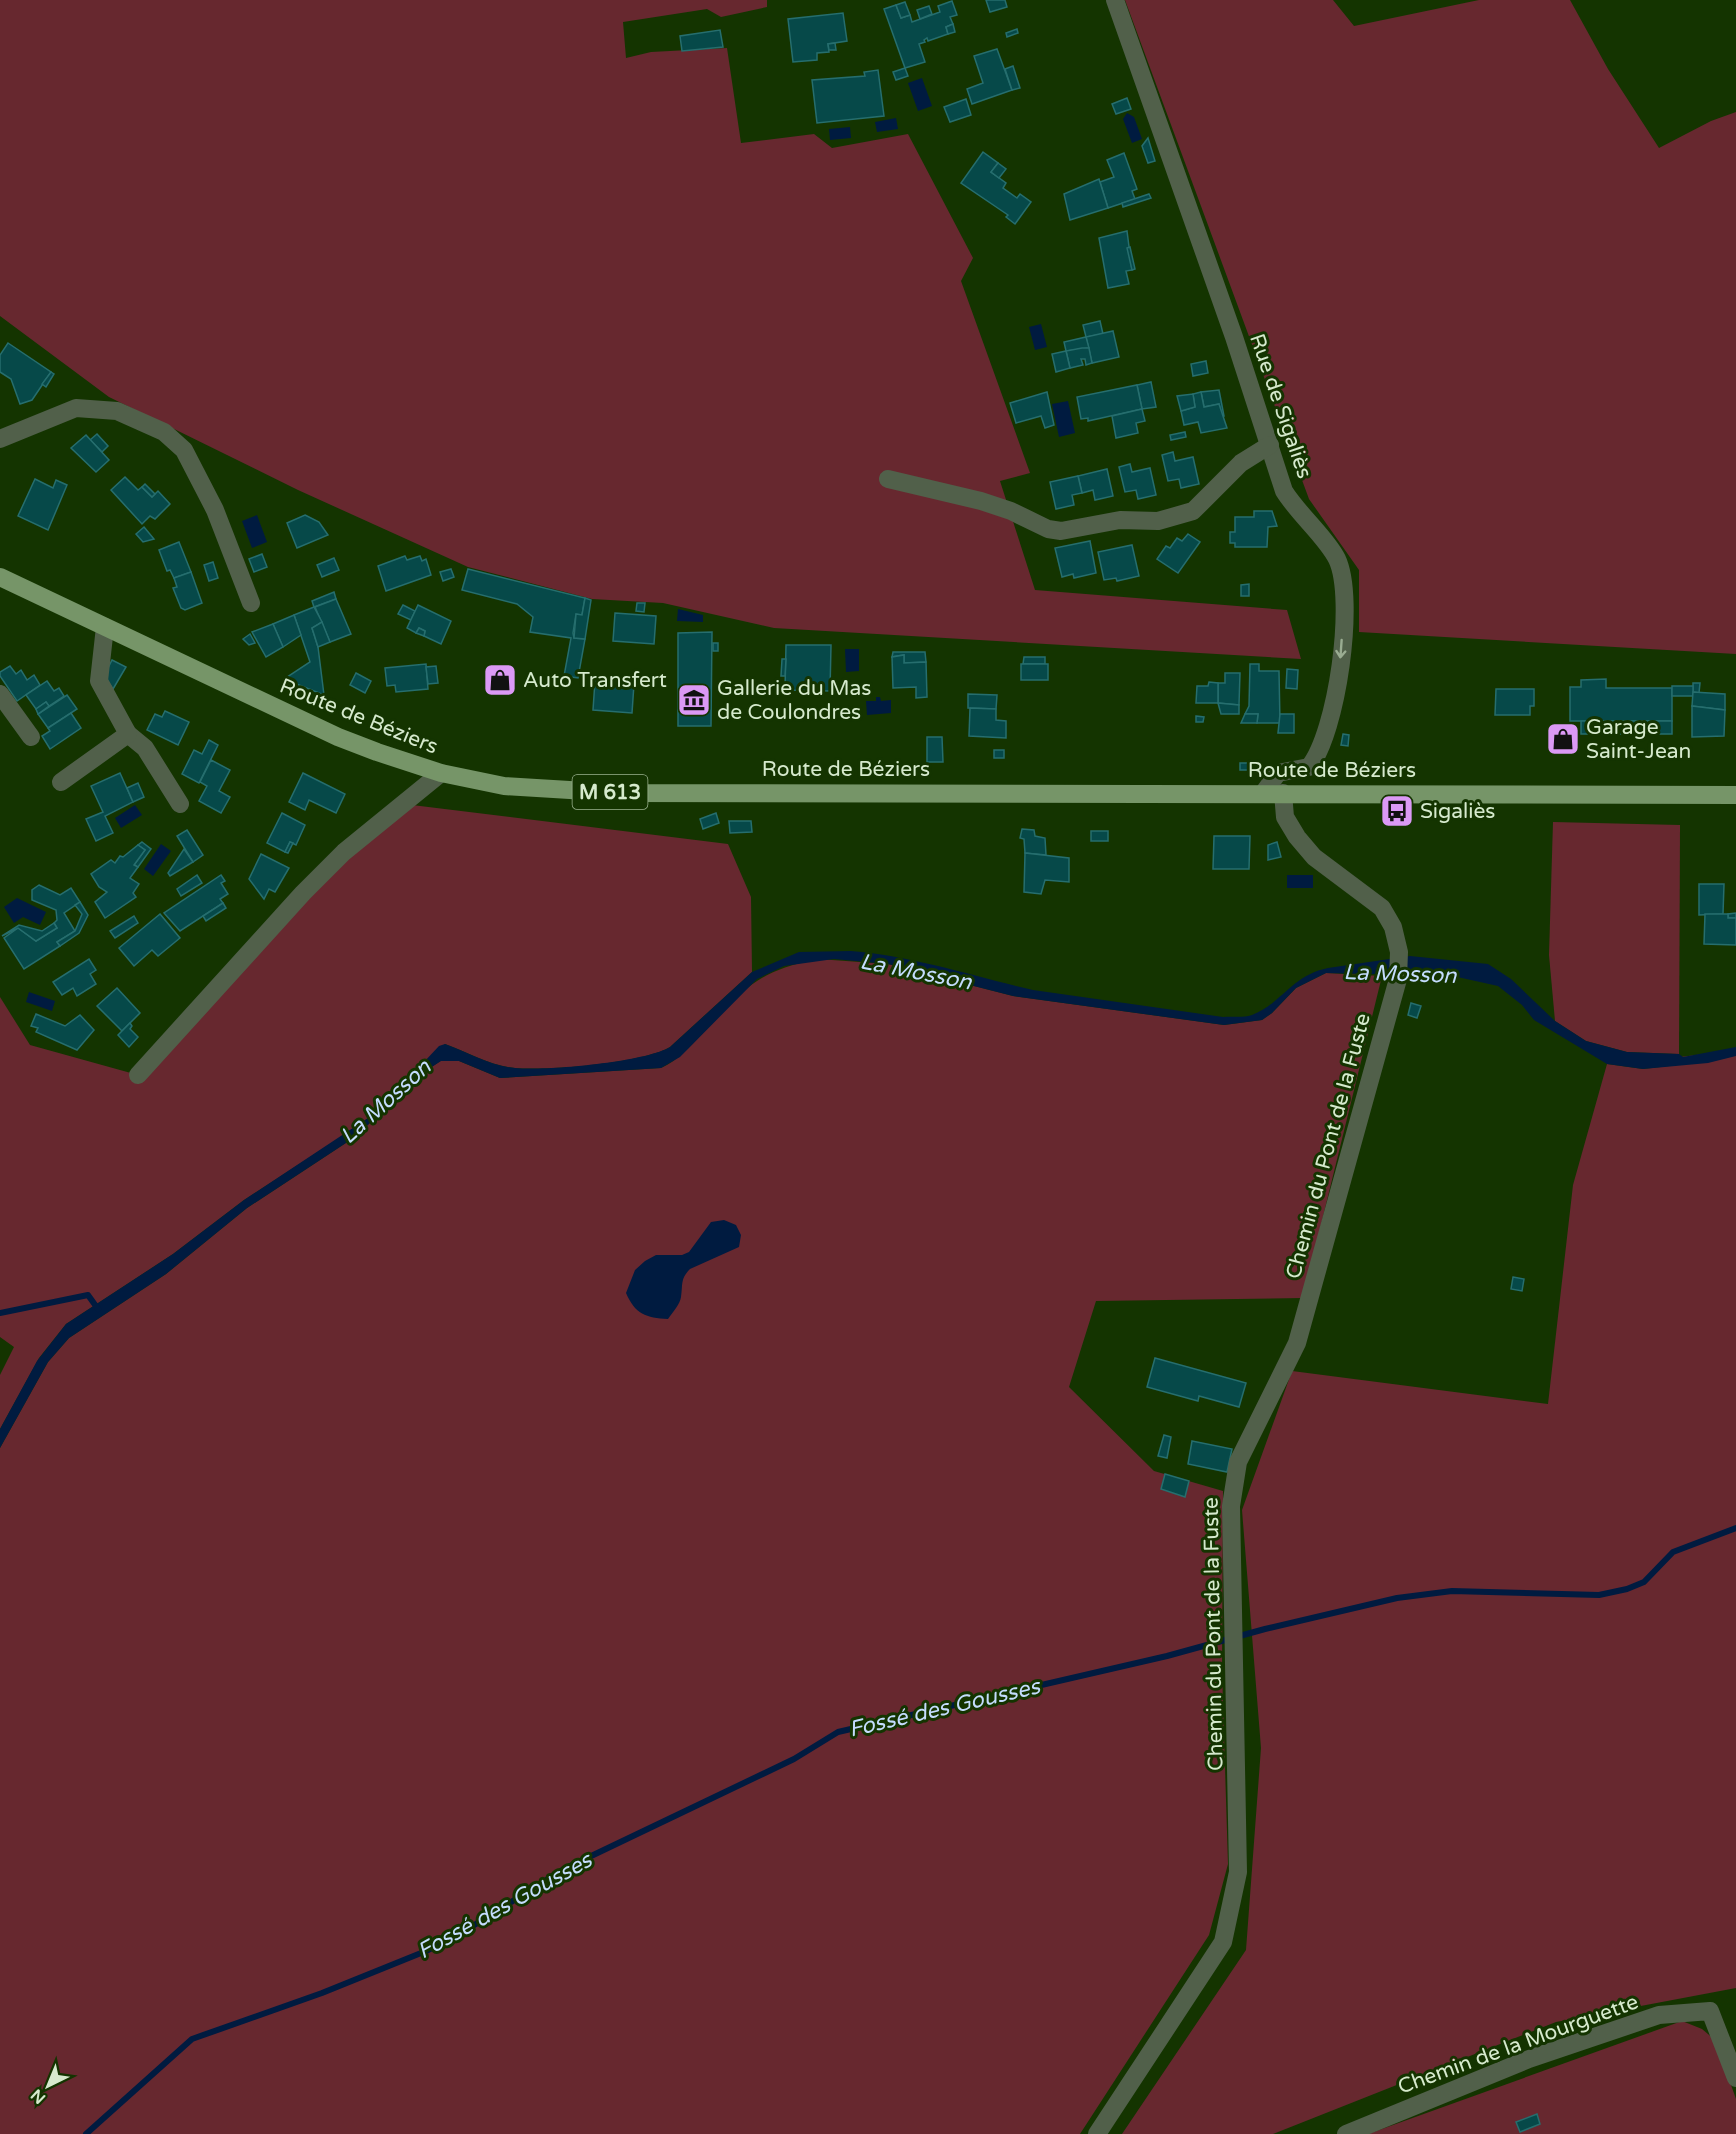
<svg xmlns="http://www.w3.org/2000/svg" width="1736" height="2134" font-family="'Varela Round',sans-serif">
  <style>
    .green { fill: #67282f }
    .water { fill: #001b40 }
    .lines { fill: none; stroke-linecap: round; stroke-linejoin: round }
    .stream { stroke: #001b40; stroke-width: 6 }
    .building { fill: #064949; stroke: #266e6e; stroke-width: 1.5 }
    .street { stroke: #51604a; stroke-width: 18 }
    .primary { stroke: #769568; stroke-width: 18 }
    .oneway { stroke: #9aac92 }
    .labels { text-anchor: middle; stroke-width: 6; stroke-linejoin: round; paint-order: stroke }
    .shield { fill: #143400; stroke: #9cb390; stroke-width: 1.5 }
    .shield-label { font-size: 20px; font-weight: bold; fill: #d6eacd }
    .street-label { font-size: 21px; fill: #d6eacd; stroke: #143400 }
    .poi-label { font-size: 21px; fill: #d6eacd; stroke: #143400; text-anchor: start }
    .water-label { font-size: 22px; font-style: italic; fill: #c4dcfd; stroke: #143400 }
  </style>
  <rect width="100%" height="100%" fill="#143400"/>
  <!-- green -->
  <g class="green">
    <polygon points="0,0 767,0 767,7 721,17 707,9 623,22 626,58 651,52 727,48 741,143 814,134 832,148 908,134 973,258 961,281 1030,473 1000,481 1035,590 1287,610 1301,659 774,628 663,603 592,599 468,567 298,490 109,397 0,316"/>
    <polygon points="1125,0 1333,0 1354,26 1479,0 1570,0 1608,69 1659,148 1711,121 1736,112 1736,654 1359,632 1359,570 1309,499"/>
    <path d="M 412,805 L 728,844 L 751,897 L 752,972 L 670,1047 C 644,1063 548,1071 515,1068 C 491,1066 467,1052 445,1044 L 386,1104 L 361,1124 L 244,1200 L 173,1254 L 66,1324 L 39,1358 L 0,1429 L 0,1375 L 14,1347 L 0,1337 L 0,997 L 30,1045 L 138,1075 L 347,857 Z"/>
    <polygon points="1553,822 1680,825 1679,1054 1627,1052 1586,1041 1555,1021 1549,955"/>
    <path d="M 818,959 L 888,964 L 1013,996 L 1224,1025 L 1262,1020 L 1272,1013 L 1296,988 L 1326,973 L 1382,976 L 1303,1298 L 1096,1301 L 1069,1387 L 1154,1471 L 1223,1491 L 1222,1670 L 1228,1864 L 1209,1935 L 1080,2134 L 0,2134 L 0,1448 L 48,1362 L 69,1338 L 166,1274 L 247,1208 L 355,1137 L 424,1072 L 442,1060 L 459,1061 L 500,1078 L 661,1068 C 679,1060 690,1046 704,1032 C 745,988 757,971 818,959 Z"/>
    <polygon points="1736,1050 1736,1988 1556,2022 1273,2134 1122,2134 1246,1950 1261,1748 1242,1510 1292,1371 1548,1404 1573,1185 1607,1064 1643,1069 1678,1065 1680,1057"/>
    <polygon points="1682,2021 1702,2029 1715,2040 1736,2099 1736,2134 1368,2134"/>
  </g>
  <!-- water -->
  <g class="water">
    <polygon points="922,78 932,106 918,111 908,83"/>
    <polygon points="1127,113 1134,117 1142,139 1132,143 1123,119"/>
    <polygon points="896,118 898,129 877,132 875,122"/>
    <polygon points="850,127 851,138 830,140 829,129"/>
    <polygon points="1041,324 1047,347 1035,350 1029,327"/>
    <polygon points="1068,401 1075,433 1059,437 1052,404"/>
    <polygon points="257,515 267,542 252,548 242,521"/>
    <polygon points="678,609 703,615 703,622 677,621"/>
    <polygon points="845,649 859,649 859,671 846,672"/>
    <polygon points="876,697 880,697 881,701 891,700 891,713 867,715 866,701 876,701"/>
    <polygon points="135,805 142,815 121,828 115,818"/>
    <polygon points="161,844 171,851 153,876 144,869"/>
    <rect x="1287" y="875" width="26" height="13"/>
    <polygon points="17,898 46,912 40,925 23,917 14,923 4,907"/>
    <path d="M 851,951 C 913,956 972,976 1033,990 L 1223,1017 C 1233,1016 1243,1018 1252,1015 C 1280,1005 1292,975 1328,968 L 1410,956 L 1488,964 L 1511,979 L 1555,1021 L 1586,1041 L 1627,1052 L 1679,1054 L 1683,1057 L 1736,1047 L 1736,1056 L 1708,1063 L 1643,1069 L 1607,1064 L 1534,1020 L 1522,1005 L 1498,986 L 1453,976 L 1326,973 L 1296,988 L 1272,1013 L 1262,1020 L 1224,1025 L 1013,996 L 888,964 L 834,959 L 784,966 L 757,979 L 680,1057 L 661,1068 L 500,1078 L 459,1061 L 441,1061 L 424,1072 L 355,1137 L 247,1208 L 166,1274 L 69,1338 L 48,1362 L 0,1448 L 0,1429 L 37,1361 L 66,1324 L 173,1254 L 244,1200 L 377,1112 L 439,1046 L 445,1044 C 467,1052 491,1066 515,1068 C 547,1071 645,1062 670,1047 L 752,972 L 799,952 Z"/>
    <polygon points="29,992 55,1001 52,1011 26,1002"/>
    <path d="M 724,1220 L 736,1225 L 741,1235 L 739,1247 L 690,1269 C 680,1279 683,1285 681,1297 C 680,1304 673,1312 668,1319 C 646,1318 635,1314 626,1293 L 635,1270 L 645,1261 L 656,1255 L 682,1255 L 689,1252 L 711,1222 Z"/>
  </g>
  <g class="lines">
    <!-- stream -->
    <g class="stream">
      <polyline points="0,1313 88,1295 98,1309"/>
      <polyline points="86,2134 192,2039 322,1993 426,1951 455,1937 564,1869 794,1759 838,1732 1167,1656 1265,1629 1397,1598 1452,1591 1599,1595 1627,1589 1644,1582 1673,1552 1736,1528"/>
    </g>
  </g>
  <!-- building -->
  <g class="building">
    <polygon points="986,0 1005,0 1007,7 990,12"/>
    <polygon points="952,1 957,15 950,17 953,24 946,27 948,34 928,41 927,38 924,40 925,42 919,44 925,62 905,68 884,9 896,5 901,18 910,15 912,22 940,12 938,6"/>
    <polygon points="905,2 910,15 901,18 896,5"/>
    <polygon points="929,6 932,14 920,19 917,10"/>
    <polygon points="843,13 847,41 828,44 829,52 817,53 817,60 793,62 788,19"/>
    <polygon points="953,24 955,32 948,34 946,27"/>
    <polygon points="1017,29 1018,33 1007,37 1006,33"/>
    <polygon points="720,30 723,47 682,51 680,36"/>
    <polygon points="835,43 836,50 829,50 828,44"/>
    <polygon points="997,49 1012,90 972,104 967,89 983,83 974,56"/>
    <polygon points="1013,66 1020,88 1012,90 1005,69"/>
    <polygon points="905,68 908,76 896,80 893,72"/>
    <polygon points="878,70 884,116 817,123 812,80 865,76 864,72"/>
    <polygon points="1127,98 1131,109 1116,114 1112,104"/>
    <polygon points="966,99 971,115 950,122 944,107"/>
    <polygon points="1148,138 1155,161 1148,163 1142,146"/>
    <polygon points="983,152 998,163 991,172 1006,183 1003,188 1017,198 1020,194 1031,202 1015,224 1006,217 1008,215 961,183"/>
    <polygon points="1124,153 1137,189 1132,191 1135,199 1108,208 1100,182 1114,177 1107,160"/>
    <polygon points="998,163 1006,169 999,178 991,172"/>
    <polygon points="1099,179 1108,208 1070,220 1064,194"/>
    <polygon points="1149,194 1151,198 1123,207 1122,203"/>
    <polygon points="1127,231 1132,270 1126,271 1129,284 1108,288 1099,238"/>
    <polygon points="1130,247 1135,269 1132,270 1127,248"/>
    <polygon points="1100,321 1103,334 1086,337 1083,325"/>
    <polygon points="1113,331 1119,357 1092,363 1086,337"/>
    <polygon points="1086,337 1089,348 1066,351 1064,342"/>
    <polygon points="8,343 51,372 32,400 20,404 11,379 0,372 0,355"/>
    <polygon points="1082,348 1089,348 1092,363 1086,365 1085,359 1081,359 1083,365 1070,368 1066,351"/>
    <polygon points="1066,351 1070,368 1056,372 1052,354"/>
    <polygon points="1206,361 1208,373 1193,376 1191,364"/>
    <polygon points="51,372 54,374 46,387 42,384"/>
    <polygon points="1151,382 1156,407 1142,409 1137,385"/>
    <polygon points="1137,385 1142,409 1088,421 1088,418 1081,419 1077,397"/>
    <polygon points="1219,390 1224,416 1222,416 1219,404 1204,407 1201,392"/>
    <polygon points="1047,392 1054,425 1045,428 1041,416 1016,423 1010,403"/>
    <polygon points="1201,392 1204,407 1219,404 1227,428 1201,433 1198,422 1184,425 1181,411 1195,407 1193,394"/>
    <polygon points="1193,394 1195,407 1181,411 1177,396"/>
    <polygon points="1142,409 1145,421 1136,423 1138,433 1116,438 1112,416"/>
    <polygon points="1185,432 1186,437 1171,440 1170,435"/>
    <polygon points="97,434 108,446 102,452 90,440"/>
    <polygon points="86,435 109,460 96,472 71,448"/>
    <polygon points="1173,452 1175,461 1193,457 1199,484 1181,488 1179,479 1168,481 1162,455"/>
    <polygon points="1130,464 1132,472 1150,468 1156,495 1138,499 1136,490 1125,492 1119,467"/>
    <polygon points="1107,469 1113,496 1095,500 1093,490 1082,493 1078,476"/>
    <polygon points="1078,476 1082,493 1072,495 1074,505 1056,509 1050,482"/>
    <polygon points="125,477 138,490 142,487 152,497 158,491 170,504 155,519 150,516 142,524 111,490"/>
    <polygon points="35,479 53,488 56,480 67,485 48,530 18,516"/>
    <polygon points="145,484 155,494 152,497 142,487"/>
    <polygon points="1254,511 1272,511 1277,526 1268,527 1267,547 1235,547 1235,543 1230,543 1230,532 1235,532 1235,517 1254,517"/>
    <polygon points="305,515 319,522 328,535 297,548 287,523"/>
    <polygon points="144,527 154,539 143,542 136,534"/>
    <polygon points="1188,534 1200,542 1178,573 1157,559 1166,546 1170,548 1177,538 1182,541"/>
    <polygon points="1090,541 1096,573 1074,578 1073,574 1062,577 1055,548"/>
    <polygon points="179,542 191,572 174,578 170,570 167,571 159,550"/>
    <polygon points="1132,545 1139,576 1117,581 1116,578 1104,580 1098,552"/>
    <polygon points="262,554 267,567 254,572 249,559"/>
    <polygon points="405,556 407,560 420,556 422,561 426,559 431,575 386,591 378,566"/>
    <polygon points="334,558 339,570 322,577 317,565"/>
    <polygon points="213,562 218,578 209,581 204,565"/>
    <polygon points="451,569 454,577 443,581 440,572"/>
    <polygon points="468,569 585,598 582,615 576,614 573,633 574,638 585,639 578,678 564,676 571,638 530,632 533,617 517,604 462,590"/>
    <polygon points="191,572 202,603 185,610 181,608 173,588 177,587 174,578"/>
    <polygon points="1249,584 1249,596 1241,596 1241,585"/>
    <polygon points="334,592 336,599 314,607 312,601"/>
    <polygon points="585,598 591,600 585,639 574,638 576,614 582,615"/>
    <polygon points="336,599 351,634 330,642 315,607"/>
    <polygon points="637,603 645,603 644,612 636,611"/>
    <polygon points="403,605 415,611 411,620 398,614"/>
    <polygon points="418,605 451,621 441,644 424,636 425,631 419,628 416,633 407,628"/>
    <polygon points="314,607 322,622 312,628 318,647 324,695 284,679 310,662 294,615"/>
    <polygon points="615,613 656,616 654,644 613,641"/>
    <polygon points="294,615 301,635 283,647 273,624"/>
    <polygon points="322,622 330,642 318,647 312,628"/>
    <polygon points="273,624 283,647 266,657 252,632"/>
    <polygon points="419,628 425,631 424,636 416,633"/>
    <polygon points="712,632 711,726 678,726 678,633"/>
    <polygon points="250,634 255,643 249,645 243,639"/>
    <rect x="713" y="643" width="5" height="8"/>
    <polygon points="786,645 831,645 830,691 785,690"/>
    <polygon points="893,652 925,652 926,662 904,663 904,655 892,657"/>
    <polygon points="904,655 904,663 926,662 927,697 916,698 916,687 893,688 892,657"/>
    <polygon points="1024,657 1045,657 1045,664 1023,664"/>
    <polygon points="782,659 786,659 785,676 781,676"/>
    <polygon points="112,660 126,667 113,689 104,676"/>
    <polygon points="426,664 428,689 396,692 395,685 387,686 385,668"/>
    <rect x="1021" y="664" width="27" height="16"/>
    <polygon points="1250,664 1259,664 1259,671 1279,671 1280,723 1257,723 1258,714 1245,714 1249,706"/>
    <polygon points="10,666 16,674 21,670 27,680 34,675 40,685 17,701 0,676 0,672"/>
    <polygon points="436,666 438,683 428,684 426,667"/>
    <polygon points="1287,669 1298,670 1297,689 1286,688"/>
    <polygon points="356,673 371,681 365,693 350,685"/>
    <polygon points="1225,673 1240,673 1239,705 1218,703 1218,683 1225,683"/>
    <polygon points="1606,679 1606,688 1672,688 1672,721 1570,721 1570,687 1581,687 1581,680"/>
    <polygon points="47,681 54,691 59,688 64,696 49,706 46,702 36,709 26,695"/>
    <polygon points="595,681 634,684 632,713 593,710"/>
    <polygon points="1209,682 1218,683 1218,703 1196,703 1197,686 1208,686"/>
    <polygon points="1693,683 1700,683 1699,693 1693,692"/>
    <rect x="1672" y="686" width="21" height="10"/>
    <polygon points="1496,689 1534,689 1534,706 1530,706 1530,715 1495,715"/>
    <polygon points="1693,692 1725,694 1725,710 1692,706"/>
    <polygon points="968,694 997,695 996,709 968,708"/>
    <polygon points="67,695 77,709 48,728 38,714"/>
    <polygon points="46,702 49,706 38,714 36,709"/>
    <polygon points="1218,703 1239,705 1239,714 1221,714"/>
    <polygon points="1692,706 1725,710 1724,736 1692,737"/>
    <polygon points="970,708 996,709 996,720 1006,721 1006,738 969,736"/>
    <polygon points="165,711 189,722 178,745 147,730 155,714 162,717"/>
    <polygon points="71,713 81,728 50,749 42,736 50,731 48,728"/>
    <polygon points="1245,714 1258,714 1257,723 1241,723"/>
    <polygon points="1280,714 1294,714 1294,733 1278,733"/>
    <polygon points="1196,716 1204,717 1203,722 1196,722"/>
    <rect x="1581" y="721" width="31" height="13"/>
    <rect x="1612" y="721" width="60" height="13"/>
    <polygon points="1343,734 1349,735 1348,746 1341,745"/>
    <polygon points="927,737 942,737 943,762 927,762"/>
    <polygon points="209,740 218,745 199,783 182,774 194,750 202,754"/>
    <rect x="994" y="750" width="10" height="8"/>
    <polygon points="211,760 230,770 219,791 230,797 221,813 199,801 207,786 200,782"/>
    <polygon points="1240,763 1251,763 1250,770 1240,770"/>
    <polygon points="120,773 133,802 105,816 113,833 96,841 86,819 103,812 91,786"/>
    <polygon points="303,773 345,794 336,813 309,800 305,810 289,802"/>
    <polygon points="138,783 144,797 133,802 127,788"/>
    <polygon points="282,813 305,825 296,845 290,842 285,852 267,843"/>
    <polygon points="716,813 719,823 703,829 700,819"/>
    <polygon points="729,821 751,821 752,832 730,833"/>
    <polygon points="1022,829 1034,830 1035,836 1045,838 1046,855 1025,853 1024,839 1020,838"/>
    <polygon points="187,830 203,855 193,862 177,836"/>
    <rect x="1091" y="831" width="17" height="10"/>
    <polygon points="1214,836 1250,836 1249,869 1213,869"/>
    <polygon points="142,842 151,849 138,867 134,865 145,850 138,845"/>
    <polygon points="290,842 293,843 288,853 285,852"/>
    <polygon points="1277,842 1281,857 1268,860 1268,845"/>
    <polygon points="138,845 145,850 134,865 138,867 130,878 139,884 133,893 136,897 105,918 95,902 107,892 99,887 91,874 111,860 115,863 120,856 123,857"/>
    <polygon points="184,849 193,862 170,876 168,873"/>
    <polygon points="1025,853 1069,858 1069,882 1045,880 1041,894 1024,892"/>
    <polygon points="261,854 289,868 275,892 269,889 264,899 249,879"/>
    <polygon points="197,875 202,883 181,896 177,889"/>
    <polygon points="221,875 225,881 221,883 228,894 220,899 223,903 180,931 164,913"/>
    <polygon points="1699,884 1724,884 1723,914 1699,915"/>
    <polygon points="39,885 60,895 71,888 80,902 64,913 75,931 57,942 60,946 24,969 4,938 18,928 36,941 57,928 54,923 57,920 56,910 32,900 32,890"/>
    <polygon points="80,902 88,915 79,933 60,946 57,942 75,931 82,914 75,905"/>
    <polygon points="223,903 226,908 206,921 203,916"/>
    <polygon points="1736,913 1736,918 1728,918 1728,914"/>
    <polygon points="160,914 180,938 158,956 152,950 134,966 119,948"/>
    <polygon points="1705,914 1728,914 1728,918 1736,918 1736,945 1704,944"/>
    <polygon points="134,916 138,923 115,938 110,931"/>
    <polygon points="54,923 57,928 36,941 18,928 2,936 19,925 42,931"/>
    <polygon points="89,959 96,970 90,974 96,984 77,996 73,988 62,995 53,982"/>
    <polygon points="117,988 140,1013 122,1031 97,1006"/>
    <polygon points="1411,1003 1421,1006 1417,1018 1408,1015"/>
    <polygon points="36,1014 65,1026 80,1015 94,1030 77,1050 36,1032 38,1028 31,1026"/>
    <polygon points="130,1023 132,1026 130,1029 138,1037 129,1047 118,1035"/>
    <polygon points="1513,1277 1524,1279 1522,1291 1511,1289"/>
    <polygon points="1155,1358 1246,1383 1239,1407 1199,1396 1198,1401 1147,1387"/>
    <polygon points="1164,1435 1171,1437 1167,1458 1158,1456"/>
    <polygon points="1192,1441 1232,1449 1227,1472 1188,1464"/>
    <polygon points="1165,1474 1189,1481 1185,1497 1161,1489"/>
    <polygon points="1537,2114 1540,2124 1520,2132 1516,2122"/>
  </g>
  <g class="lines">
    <!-- street -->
    <g class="street">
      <path d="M 1115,0 L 1234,337 L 1284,491 C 1299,515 1326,537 1337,559 C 1356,599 1337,733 1309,767 L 1278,773 L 1264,792"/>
      <polyline points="0,439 76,408 117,411 164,432 184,450 215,510 251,603"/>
      <polyline points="888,479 981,501 1011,511 1048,529 1061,531 1120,520 1158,521 1193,511 1241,463 1270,445"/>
      <polyline points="0,694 31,737"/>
      <polyline points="128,734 145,748 180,804"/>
      <polyline points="61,782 128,734 99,681 105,627"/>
      <polyline points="138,1075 303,893 344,852 441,773"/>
      <polyline points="1097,2134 1223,1942 1238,1872 1231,1506 1238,1462 1297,1343 1398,979 1399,952 1393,927 1382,908 1314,857 1297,837 1285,817 1283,793"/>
      <polyline points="1346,2134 1529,2059 1659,2015 1710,2011 1736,2078"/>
    </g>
    <!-- primary -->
    <polyline class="primary" points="0,577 338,737 377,752 441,773 504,786 619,793 1736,795"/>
  </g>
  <!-- one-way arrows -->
  <defs><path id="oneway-shaft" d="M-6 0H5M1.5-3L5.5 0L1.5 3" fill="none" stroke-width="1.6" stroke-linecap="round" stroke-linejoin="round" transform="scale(1.5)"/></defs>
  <use class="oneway" href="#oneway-shaft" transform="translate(1341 649) rotate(94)"/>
  <!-- icons -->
  <defs>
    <g id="shop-square" transform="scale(1.725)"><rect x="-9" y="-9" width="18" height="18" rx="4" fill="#db99f5" stroke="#143400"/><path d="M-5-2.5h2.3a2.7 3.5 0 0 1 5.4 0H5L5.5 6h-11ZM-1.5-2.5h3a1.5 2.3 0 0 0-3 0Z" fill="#111"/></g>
    <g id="museum-square" transform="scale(1.725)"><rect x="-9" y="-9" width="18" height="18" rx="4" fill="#db99f5" stroke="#143400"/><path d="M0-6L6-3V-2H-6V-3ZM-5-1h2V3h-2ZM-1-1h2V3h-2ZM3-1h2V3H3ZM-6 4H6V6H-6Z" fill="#111"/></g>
    <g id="bus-square" transform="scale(1.725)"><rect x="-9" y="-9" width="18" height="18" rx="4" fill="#db99f5" stroke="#143400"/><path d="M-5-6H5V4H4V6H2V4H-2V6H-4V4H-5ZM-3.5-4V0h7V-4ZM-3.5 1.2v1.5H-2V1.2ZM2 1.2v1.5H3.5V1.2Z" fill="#111"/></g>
  </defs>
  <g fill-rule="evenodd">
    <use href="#shop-square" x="500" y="680"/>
    <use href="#museum-square" x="694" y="700"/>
    <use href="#shop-square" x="1563" y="739"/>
    <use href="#bus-square" x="1397" y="811"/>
  </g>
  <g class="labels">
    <!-- shield labels -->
    <rect class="shield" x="572.5" y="775" width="75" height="34" rx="4.5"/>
    <g class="shield-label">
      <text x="610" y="799">M 613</text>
    </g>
    <!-- street labels -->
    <g class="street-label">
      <text transform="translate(1281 406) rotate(71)" y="7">Rue de Sigaliès</text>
      <text transform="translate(359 716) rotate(22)" y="7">Route de Béziers</text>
      <text x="846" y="776">Route de Béziers</text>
      <text x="1332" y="777">Route de Béziers</text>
      <text transform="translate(1328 1146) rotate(-75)" y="7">Chemin du Pont de la Fuste</text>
      <text transform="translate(1213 1634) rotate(-91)" y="7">Chemin du Pont de la Fuste</text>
      <text transform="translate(1518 2044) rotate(-20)" y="7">Chemin de la Mourguette</text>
    </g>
    <!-- poi labels -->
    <g class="poi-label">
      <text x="523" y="687">Auto Transfert</text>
      <text x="717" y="695">Gallerie du Mas<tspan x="717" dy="24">de Coulondres</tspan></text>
      <text x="1586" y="734">Garage<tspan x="1586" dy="24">Saint-Jean</tspan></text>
      <text x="1420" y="818">Sigaliès</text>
    </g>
    <!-- water labels -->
    <g class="water-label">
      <text transform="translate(916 971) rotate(11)" y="8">La Mosson</text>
      <text transform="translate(1400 973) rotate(2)" y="8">La Mosson</text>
      <text transform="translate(385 1101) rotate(-42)" y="8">La Mosson</text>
      <text transform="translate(944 1707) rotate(-13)" y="8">Fossé des Gousses</text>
      <text transform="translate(504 1905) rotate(-29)" y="8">Fossé des Gousses</text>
    </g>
  </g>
  <!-- north arrow -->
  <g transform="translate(48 2086) rotate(223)" stroke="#143400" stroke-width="4.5" paint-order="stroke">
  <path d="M0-4.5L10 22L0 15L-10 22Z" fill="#d6eacd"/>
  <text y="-9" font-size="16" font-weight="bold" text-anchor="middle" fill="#d6eacd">N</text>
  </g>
</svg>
